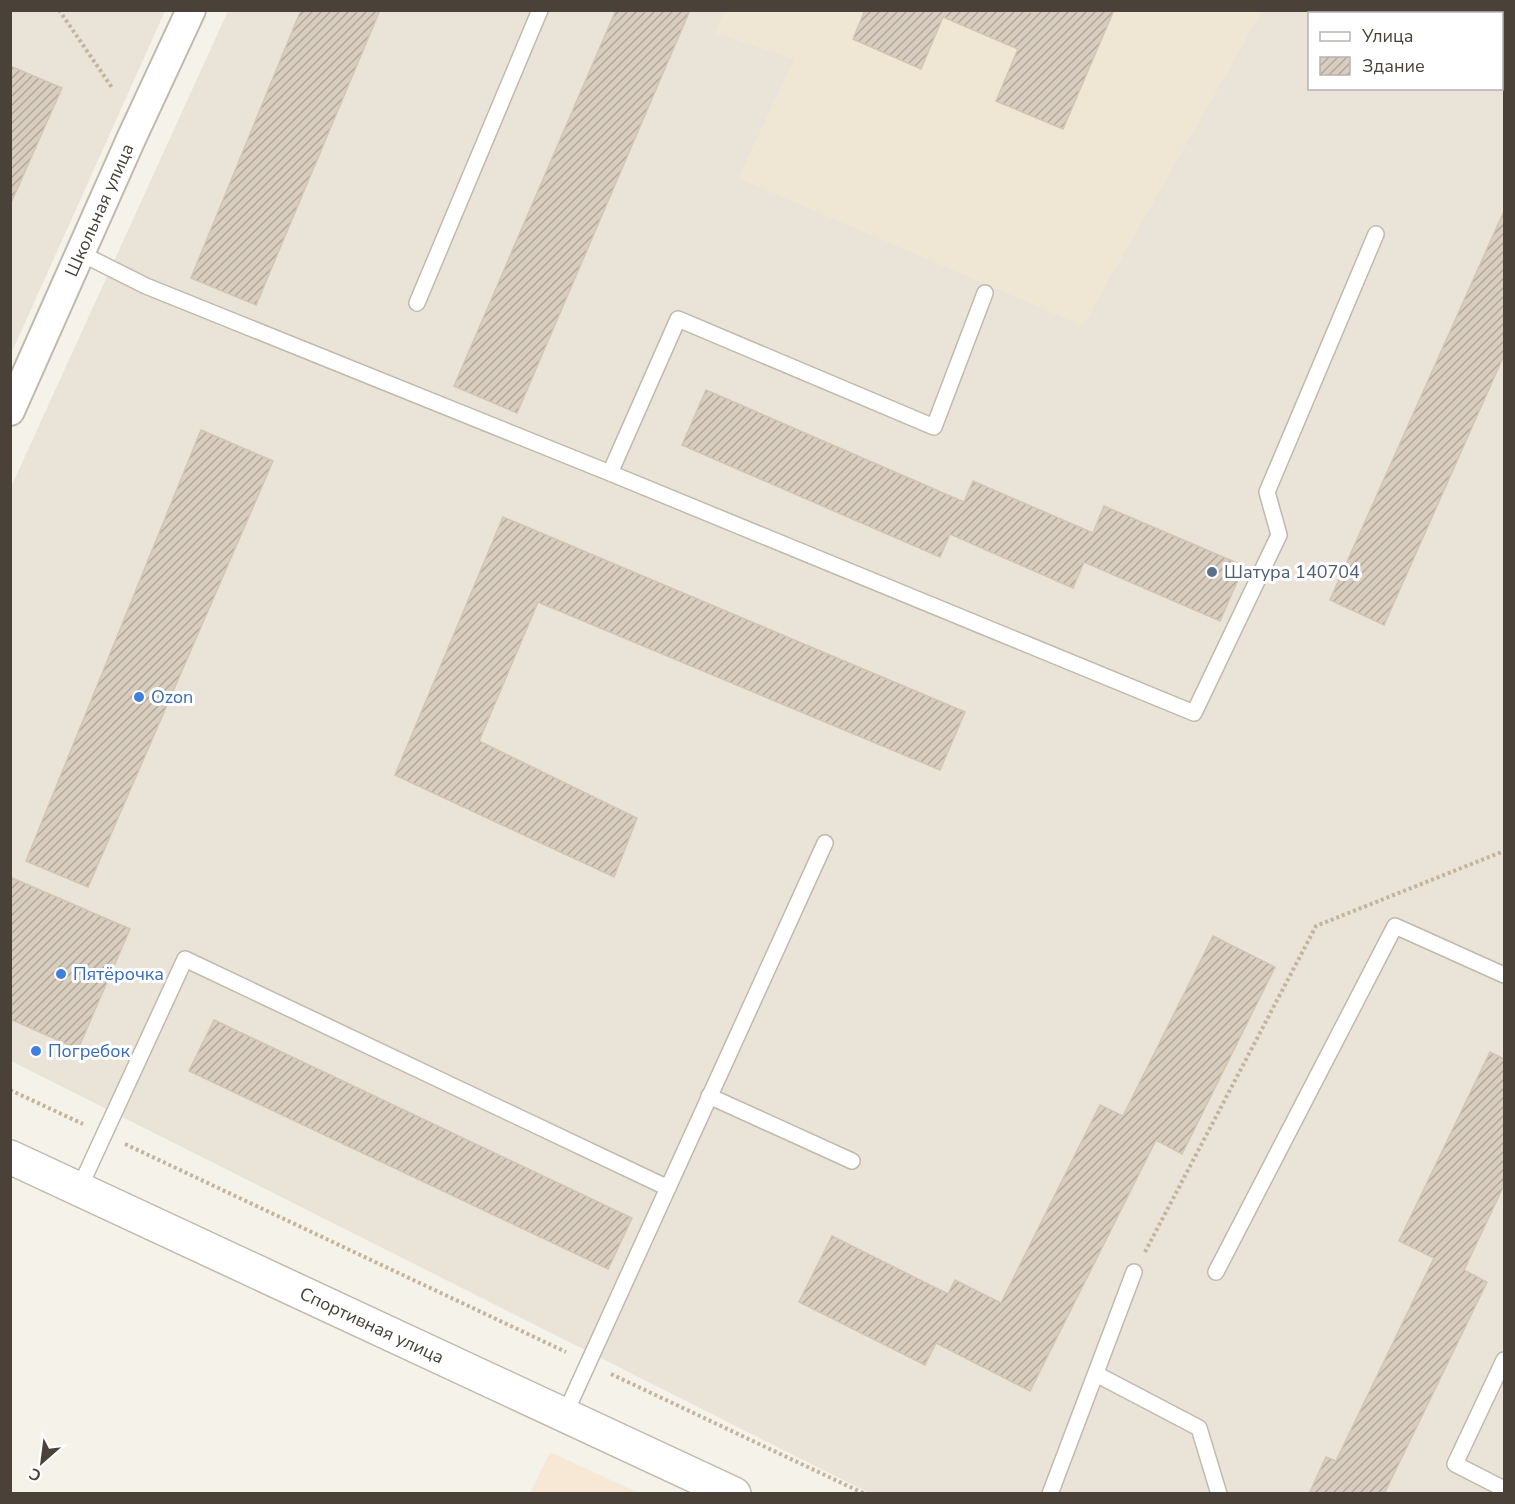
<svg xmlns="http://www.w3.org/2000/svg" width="1515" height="1504" font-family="'Nunito Sans',sans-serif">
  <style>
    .residential { fill: #eae3d8; fill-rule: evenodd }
    .commercial { fill: #f7e8d5 }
    .education { fill: #efe6d4 }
    .building { fill: url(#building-hatch); stroke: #d3c5b2; stroke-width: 1.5 }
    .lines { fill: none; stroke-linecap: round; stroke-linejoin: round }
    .service-casing { stroke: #c2b9ac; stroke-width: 18 }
    .minor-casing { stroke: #c2b9ac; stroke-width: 32 }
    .tertiary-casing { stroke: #c2b9ac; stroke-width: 36 }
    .path { stroke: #c4b49d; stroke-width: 4; stroke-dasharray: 3 3; stroke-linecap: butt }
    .service { stroke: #fff; stroke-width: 15 }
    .minor { stroke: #fff; stroke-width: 28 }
    .tertiary { stroke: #fff; stroke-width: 33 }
    .service-dot { fill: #5c6f8a; stroke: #fff; stroke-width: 2 }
    .shop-dot { fill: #3f7fe0; stroke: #fff; stroke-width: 2 }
    .labels { text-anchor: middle; stroke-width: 6; stroke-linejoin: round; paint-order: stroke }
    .street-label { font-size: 18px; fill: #4a4238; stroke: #fff }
    .service-label { font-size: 18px; fill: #4e5e75; stroke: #fff; text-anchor: start }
    .shop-label { font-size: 18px; fill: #366cbe; stroke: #fff; text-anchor: start }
  </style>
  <defs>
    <pattern id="building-hatch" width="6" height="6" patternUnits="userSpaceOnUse" patternTransform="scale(1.5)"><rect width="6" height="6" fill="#d8cdbf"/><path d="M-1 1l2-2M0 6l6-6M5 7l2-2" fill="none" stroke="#b1a89c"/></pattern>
  </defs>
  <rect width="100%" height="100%" fill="#f5f2ea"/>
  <!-- residential -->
  <g class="residential">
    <polygon points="11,11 165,11 11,354"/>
    <path d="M 228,11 L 1504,11 L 1504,1493 L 869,1493 L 11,1061 L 11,487 ZM 1310,14 L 1502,14 L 1502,88 L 1310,88 Z"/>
  </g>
  <!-- commercial -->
  <polygon class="commercial" points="550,1452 639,1493 530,1493"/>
  <!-- education -->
  <polygon class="education" points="725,10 1262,11 1083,326 738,178 794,59 715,33"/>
  <!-- building -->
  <g class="building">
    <polygon points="301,10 380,10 256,305 191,278"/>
    <polygon points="616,10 690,10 517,413 454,386"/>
    <polygon points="865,10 1025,10 1032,13 1033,10 1114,10 1063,129 996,101 1018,49 943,17 921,69 853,39"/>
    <polygon points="1483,10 1504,10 1504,20 1502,18 1502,14 1490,14"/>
    <polygon points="10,66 62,88 10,205"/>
    <polygon points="1504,211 1504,355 1384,625 1330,600"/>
    <polygon points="706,390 964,502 973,481 1093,533 1104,506 1244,566 1220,621 1084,562 1073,588 950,534 940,557 682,445"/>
    <polygon points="201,430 273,461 88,887 26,861"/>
    <polygon points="503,517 965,712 940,770 538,602 479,741 637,818 614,877 395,775"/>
    <polygon points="10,877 130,929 78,1049 10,1019"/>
    <polygon points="1213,936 1275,967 1182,1154 1156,1140 1030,1391 936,1343 925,1365 799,1302 832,1236 948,1294 955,1280 1001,1303 1100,1105 1123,1116"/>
    <polygon points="214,1020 632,1218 608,1269 189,1071"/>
    <polygon points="1490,1052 1504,1059 1504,1185 1464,1270 1487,1282 1384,1494 1309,1494 1326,1457 1336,1461 1434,1258 1399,1241"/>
  </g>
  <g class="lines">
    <!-- service casing -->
    <g class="service-casing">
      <g id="service">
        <polyline points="80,253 146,286 610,473 678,319 934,427 985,293"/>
        <polyline points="417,303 540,10"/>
        <polyline points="610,473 1194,713 1279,535 1267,492 1376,234"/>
        <polyline points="709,1096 852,1161"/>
        <polyline points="79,1189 185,959 668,1188"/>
        <polyline points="1216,1272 1395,926 1504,975"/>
        <polyline points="1504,1360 1455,1464 1504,1489"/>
        <polyline points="1096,1374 1199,1428 1219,1494"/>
        <polyline points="565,1414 825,843"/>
        <polyline points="1050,1494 1134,1272"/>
      </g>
    </g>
    <!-- minor casing -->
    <g class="minor-casing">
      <g id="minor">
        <path id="s1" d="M 10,411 L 131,139 L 191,10"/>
      </g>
    </g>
    <!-- tertiary casing -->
    <g class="tertiary-casing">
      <g id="tertiary">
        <path id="s2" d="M 10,1157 L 734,1494"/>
      </g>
    </g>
    <!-- path -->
    <g class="path">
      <polyline points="59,10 113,89"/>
      <polyline points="10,1090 83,1124"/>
      <polyline points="125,1144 566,1352"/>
      <polyline points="1145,1252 1316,926 1504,851"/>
      <polyline points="611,1374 865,1494"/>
    </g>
    <!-- service -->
    <use href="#service" class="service"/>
    <!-- minor -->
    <use href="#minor" class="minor"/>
    <!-- tertiary -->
    <use href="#tertiary" class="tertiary"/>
  </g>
  <!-- markers -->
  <circle class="service-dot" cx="1212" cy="572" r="6"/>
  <g class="shop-dot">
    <circle cx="139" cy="697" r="6"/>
    <circle cx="61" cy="974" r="6"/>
    <circle cx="36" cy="1051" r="6"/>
  </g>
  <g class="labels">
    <!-- street labels -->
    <g class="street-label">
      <text dy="6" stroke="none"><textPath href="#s1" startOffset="220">Школьная улица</textPath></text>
      <text dy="6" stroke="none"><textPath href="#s2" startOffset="399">Спортивная улица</textPath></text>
    </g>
    <!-- service labels -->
    <g class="service-label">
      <text x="1224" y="578">Шатура 140704</text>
    </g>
    <!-- shop labels -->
    <g class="shop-label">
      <text x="151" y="703">Ozon</text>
      <text x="73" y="980">Пятёрочка</text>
      <text x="48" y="1057">Погребок</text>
    </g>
  </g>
  <!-- border -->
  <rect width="1515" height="1504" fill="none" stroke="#4a4238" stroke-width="24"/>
  <!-- legend -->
  <rect x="1308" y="12" width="195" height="78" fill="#ffffff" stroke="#b7b3af" stroke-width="1.5"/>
  <rect x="1320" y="32" width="30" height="9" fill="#ffffff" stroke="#b7b3af" stroke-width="1.5"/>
  <text x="1362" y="42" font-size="18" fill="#4a4238">Улица</text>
  <rect x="1320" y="57" width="30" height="18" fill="url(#building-hatch)" stroke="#b7b3af" stroke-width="1.5"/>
  <text x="1362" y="72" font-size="18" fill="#4a4238">Здание</text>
  <!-- north arrow -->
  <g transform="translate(42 1462) rotate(208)" stroke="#ffffff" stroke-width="4.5" paint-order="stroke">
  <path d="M0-4.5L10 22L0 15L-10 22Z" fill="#4a4238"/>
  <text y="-9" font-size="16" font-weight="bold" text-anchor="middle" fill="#4a4238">С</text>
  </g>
</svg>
